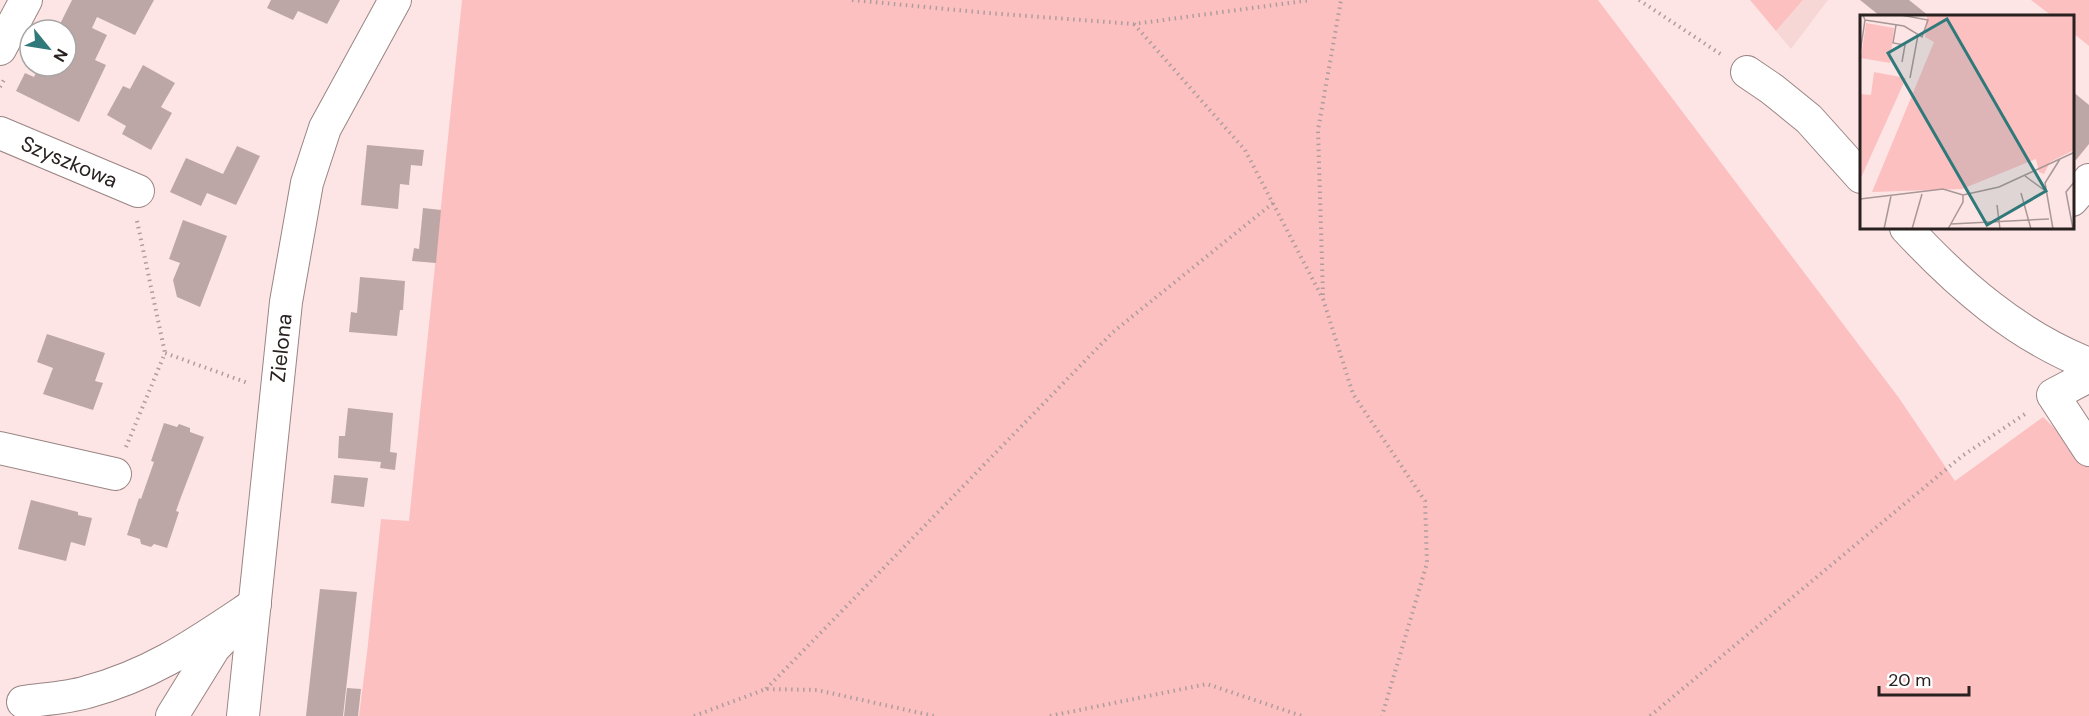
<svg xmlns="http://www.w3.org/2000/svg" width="2089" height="716" font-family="'DM Sans',sans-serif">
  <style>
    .built { fill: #f7d6d6 }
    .green { fill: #fcc0c1 }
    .building { fill: #bda6a6 }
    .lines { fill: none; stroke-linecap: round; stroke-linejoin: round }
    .minor-casing { stroke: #9a8484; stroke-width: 34 }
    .path { stroke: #af9c9c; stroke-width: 4; stroke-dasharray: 1.5 4.5; stroke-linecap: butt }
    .minor { stroke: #fff; stroke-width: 32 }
    .labels { text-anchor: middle; stroke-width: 6; stroke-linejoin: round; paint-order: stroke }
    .street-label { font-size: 21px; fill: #292020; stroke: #fff }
    .inset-road { fill: none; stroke: #a99696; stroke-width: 1.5 }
    .view { fill: #30797a; fill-opacity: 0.15; stroke: #30797a; stroke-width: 3 }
    .inset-edge { fill: none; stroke: #292020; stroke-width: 3 }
  </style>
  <rect width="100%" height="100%" fill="#fee5e5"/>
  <!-- built -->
  <polygon class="built" points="1803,0 1828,0 1791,49 1776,31"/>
  <!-- green -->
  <g class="green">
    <polygon points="462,0 1598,0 1899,398 1955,481 2043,417 2089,462 2089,716 359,716 367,653 381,519 409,521"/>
    <polygon points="1750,0 1803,0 1776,31"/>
    <polygon points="2031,0 2089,0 2089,46 2073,33 2072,16 2052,16"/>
  </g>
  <!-- building -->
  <g class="building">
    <polygon points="72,0 154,0 135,35 97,17 92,28 107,35 95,60 106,65 79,122 16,91 25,73 34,77 39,66 66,66 66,30 57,30"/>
    <polygon points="271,0 340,0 327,24 298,11 293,20 267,8"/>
    <polygon points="1860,0 1909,0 1929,16 1880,16"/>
    <polygon points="143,65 175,83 161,107 172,113 151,150 122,134 126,126 107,115 123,86 130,89"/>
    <polygon points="2072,91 2089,105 2089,144 2076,160 2072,158"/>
    <polygon points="367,145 424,150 422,166 411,165 409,185 400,184 398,209 361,205"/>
    <polygon points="237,146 260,156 236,205 207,193 201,206 170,192 186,158 223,174"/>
    <polygon points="423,208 441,210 436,263 412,261 414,248 419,249"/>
    <polygon points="183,220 227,236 200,307 177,297 173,280 180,263 169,259"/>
    <polygon points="360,277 405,281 403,310 400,310 397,336 349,332 351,312 357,313"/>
    <polygon points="47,334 105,353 95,381 103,383 93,410 43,394 53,368 37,362"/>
    <polygon points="348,408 393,413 390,452 397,453 395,470 380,468 381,462 338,458 339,436 345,436"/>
    <polygon points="164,423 177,427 179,424 190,428 190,432 204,437 181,497 176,511 179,512 167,548 154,544 151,547 141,544 140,539 127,535 139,498 141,499 154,462 151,461"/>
    <polygon points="334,475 368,478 364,507 331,503"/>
    <polygon points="31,500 78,512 78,515 92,518 85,546 71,542 66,561 18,549"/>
    <polygon points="320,589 357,592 343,716 306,716"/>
    <polygon points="347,688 361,689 358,716 344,716"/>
  </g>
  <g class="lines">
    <!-- minor casing -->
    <g class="minor-casing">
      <g id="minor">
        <polyline points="0,49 26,0"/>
        <polyline points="1747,72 1772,89 1809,119 1861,177"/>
        <path id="s1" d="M 0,133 L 138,191"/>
        <polyline points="2072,200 2089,180"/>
        <path d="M 1906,228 C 1958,284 2017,336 2089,364"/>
        <polyline points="2089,376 2053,395 2089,450"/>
        <polyline points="0,448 115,474"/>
        <path d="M 23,702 C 44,699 67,698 87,692 C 154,674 198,642 255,604"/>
        <polyline points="172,716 214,648 230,631"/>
        <path id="s2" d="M 243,716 L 286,302 L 307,183 L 325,128 L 395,0"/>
      </g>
    </g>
    <!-- path -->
    <g class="path">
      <polyline points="852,0 988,13 1134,24 1311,0"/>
      <polyline points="1639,0 1722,55"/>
      <polyline points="1134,24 1245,150 1323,299 1353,394 1425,501 1427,563 1382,716"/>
      <polyline points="0,87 5,78"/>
      <polyline points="137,221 165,353"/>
      <polyline points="1323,295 1318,130 1341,0"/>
      <polyline points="126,447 165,353 248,383"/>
      <polyline points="766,689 1113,332 1273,203"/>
      <polyline points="694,716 766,689 817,690 934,716"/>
      <polyline points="1050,716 1207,684 1302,716"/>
      <polyline points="1650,716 1962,456 2028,412"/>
    </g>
    <!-- minor -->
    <use href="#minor" class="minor"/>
  </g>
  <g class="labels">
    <!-- street labels -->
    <g class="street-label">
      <text dy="7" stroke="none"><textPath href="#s1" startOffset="75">Szyszkowa</textPath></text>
      <text dy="7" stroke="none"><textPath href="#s2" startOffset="370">Zielona</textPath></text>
    </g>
  </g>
  <!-- overview -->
  <g transform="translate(1860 15)">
    <rect width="214" height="214" fill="#fee5e5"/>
    <path d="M 67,0 L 214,0 L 214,135 L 190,147 L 184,159 L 179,157 L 176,144 L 102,174 L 12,177 L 74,27 L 65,22 ZM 6,8 L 34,13 L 30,48 L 1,43 ZM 14,57 L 46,63 L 0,165 L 0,79 L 11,80 Z" fill="#fcc0c1"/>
    <path class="inset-road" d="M 5,5 L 44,11 L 62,22 L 68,5 L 41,0M 36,10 L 33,28 L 45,30 L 42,47M 0,38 L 5,5 L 3,0M 50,63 L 58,20M 165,161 L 184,175M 161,178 L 171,214M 103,180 L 139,172 L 215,137M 0,184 L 83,174 L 103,180M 137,190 L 140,214M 91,209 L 189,204M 24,214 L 31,181M 52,214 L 62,179M 88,214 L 103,187 L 103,180M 193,214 L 185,168 L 200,144M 213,214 L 206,177 L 215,166"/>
    <path class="view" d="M 87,4 L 186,176 L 127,210 L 28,38 Z"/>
    <rect width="214" height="214" class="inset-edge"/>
  </g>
  <!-- north arrow -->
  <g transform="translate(48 48) rotate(120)"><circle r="28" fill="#ffffff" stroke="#a9a6a6" stroke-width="1.5"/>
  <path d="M0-4.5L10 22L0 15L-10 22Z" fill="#30797a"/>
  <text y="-9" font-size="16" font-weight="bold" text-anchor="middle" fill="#292020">N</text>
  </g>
  <!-- scale -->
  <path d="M1879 686v9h90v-9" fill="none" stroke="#292020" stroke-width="3"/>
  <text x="1888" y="686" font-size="18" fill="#292020" stroke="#ffffff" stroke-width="4.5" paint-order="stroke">20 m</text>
</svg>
